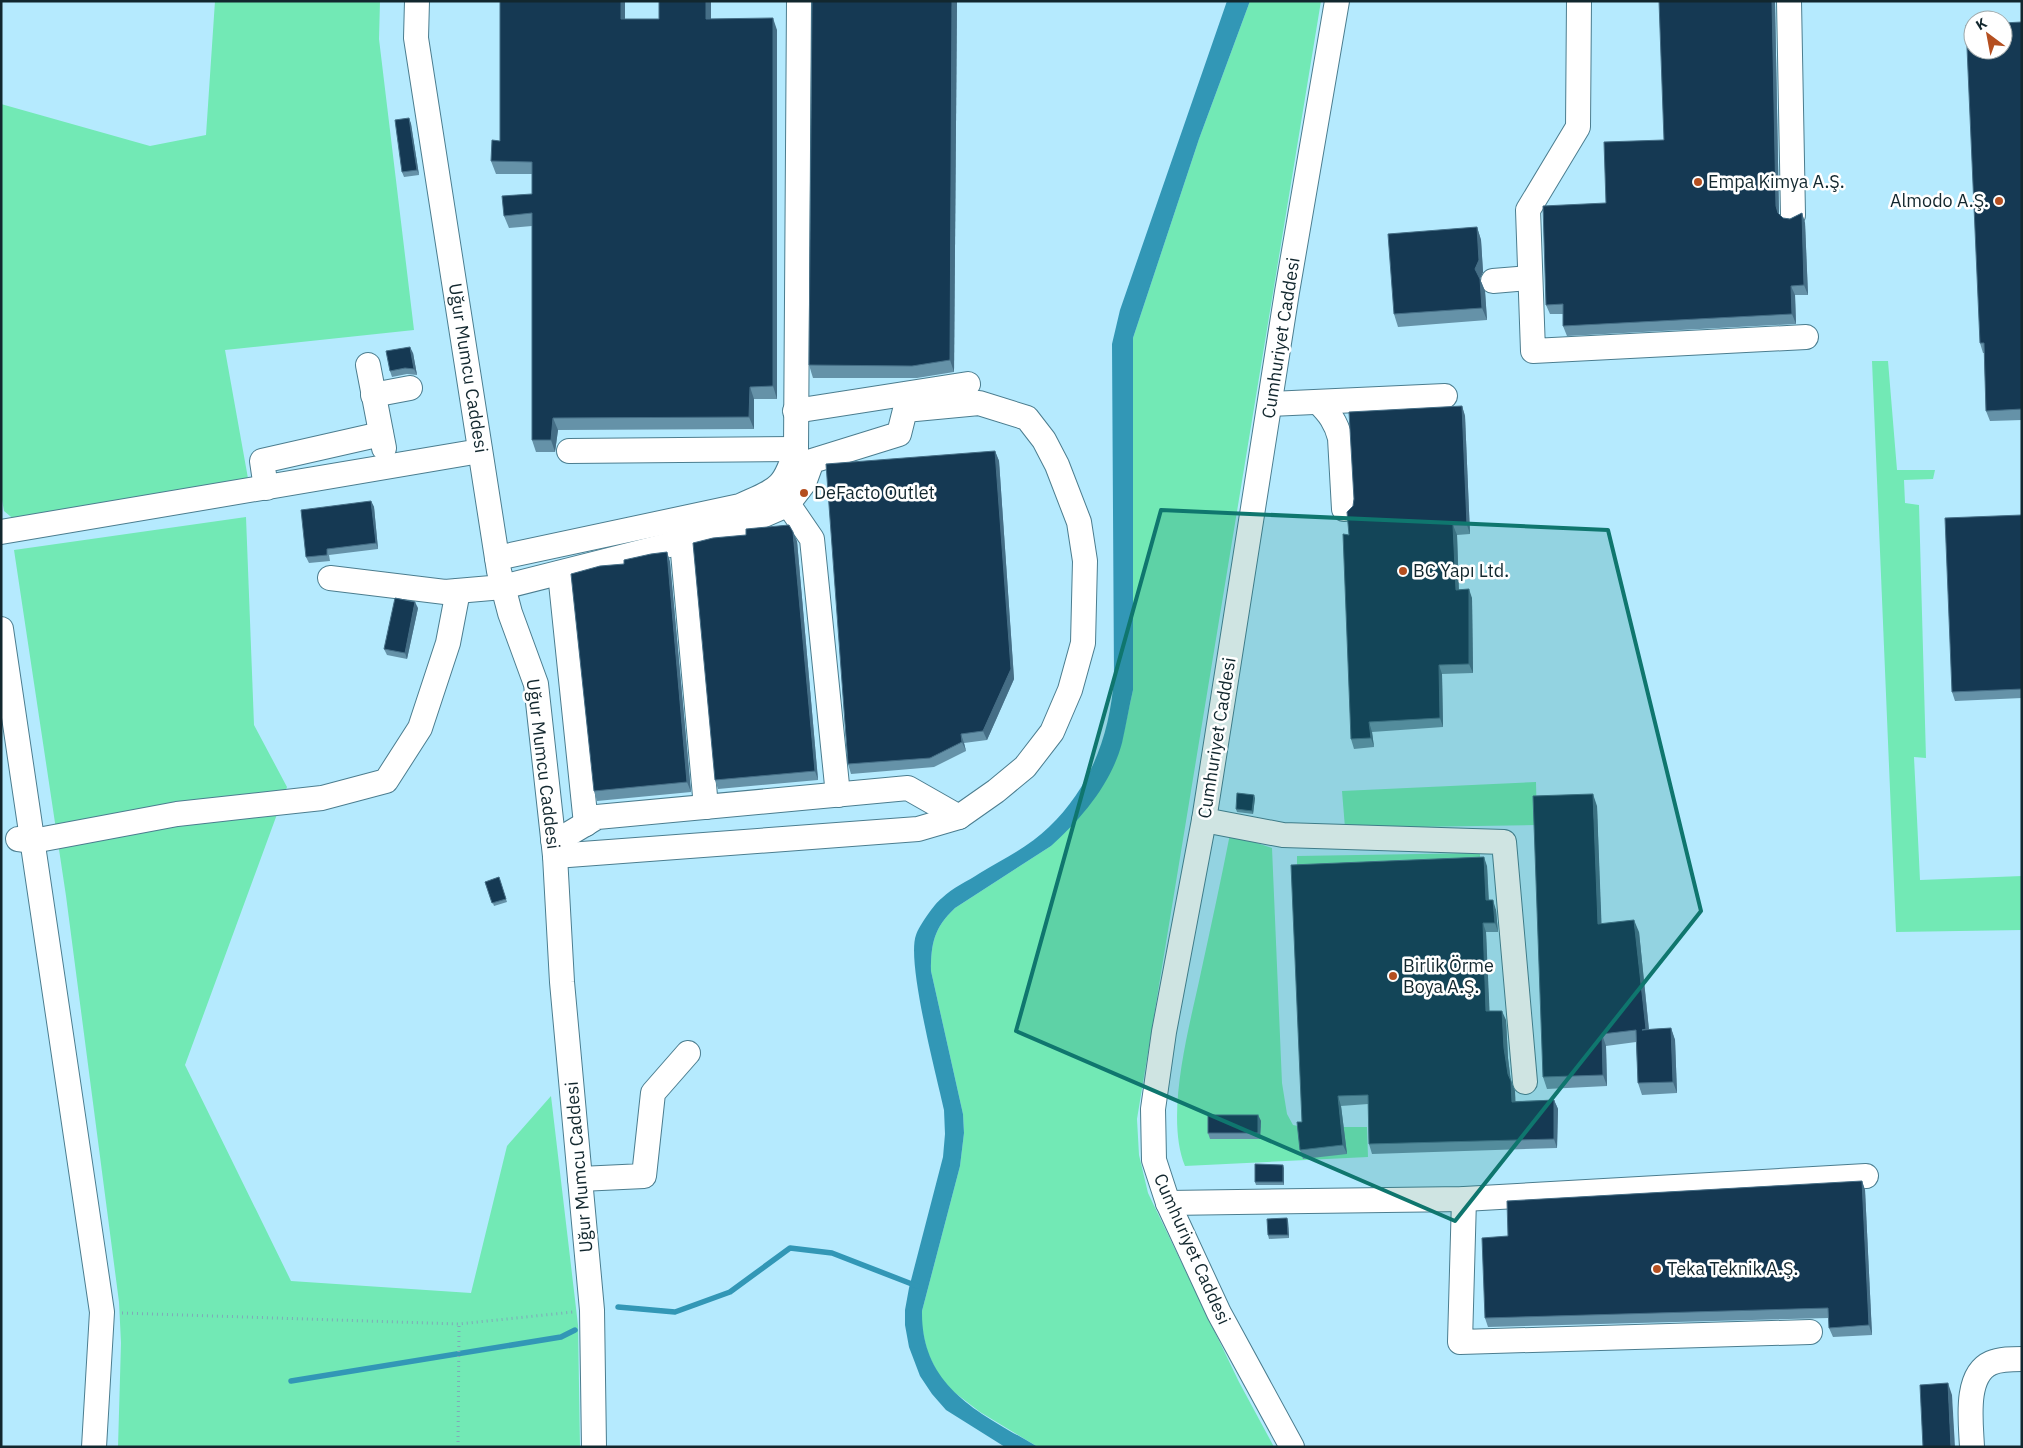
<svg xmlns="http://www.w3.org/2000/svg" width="2023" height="1448" font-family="'IBM Plex Sans',sans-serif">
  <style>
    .green { fill: #72e9b5 }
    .water { fill: #3297b6 }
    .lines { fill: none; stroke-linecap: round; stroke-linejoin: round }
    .stream { stroke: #3297b6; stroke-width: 5.5 }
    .minor-casing { stroke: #4b7d8f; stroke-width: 26 }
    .path { stroke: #7ea9b8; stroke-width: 3; stroke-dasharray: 1 4; stroke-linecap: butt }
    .minor { stroke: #fff; stroke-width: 24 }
    .wall { fill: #6592a8 }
    .shaded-wall { fill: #456e86 }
    .building { fill: #153953; stroke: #456e86 }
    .marked { fill: #0f766e; fill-opacity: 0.2; stroke: #0f766e; stroke-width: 4; stroke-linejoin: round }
    .poi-dot { fill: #b44f20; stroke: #fff; stroke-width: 2 }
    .labels { text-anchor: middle; stroke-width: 5; stroke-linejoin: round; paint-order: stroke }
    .poi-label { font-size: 18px; fill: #12272e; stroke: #fff; text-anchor: start }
    .street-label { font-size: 18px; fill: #12272e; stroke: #fff }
  </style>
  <rect width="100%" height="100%" fill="#b5eafe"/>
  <!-- green -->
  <g class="green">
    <polygon points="215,1 380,1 379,39 414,330 225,350 249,484 16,521 4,511 1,494 1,104 150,146 206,135"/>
    <path d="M 1250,1 L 1321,1 L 1137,1119 L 1139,1155 L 1148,1193 L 1239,1382 L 1274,1447 L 1038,1447 L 980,1412 L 950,1389 L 938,1374 L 927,1351 L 922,1327 L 922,1311 L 960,1166 L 964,1133 L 963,1114 L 931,971 C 931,943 934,928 955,908 L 1051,846 L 1121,745 L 1133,690 L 1133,338 L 1199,139 Z"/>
    <polygon points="1872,361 1888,361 1897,470 1935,470 1933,479 1904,480 1905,503 1919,505 1926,758 1914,757 1920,880 2022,876 2022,930 1896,932"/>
    <polygon points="246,517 254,725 287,787 185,1065 291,1281 471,1293 507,1146 551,1096 578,1325 580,1447 118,1447 121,1343 119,1302 66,896 14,550"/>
    <polygon points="1536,782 1537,825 1345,828 1342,791"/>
    <path d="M 1230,834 L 1272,848 L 1282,1083 L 1287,1114 L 1293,1125 L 1303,1127 L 1367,1127 L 1368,1157 L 1185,1166 C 1164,1115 1190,1025 1201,972 C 1211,926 1221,880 1230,834 Z"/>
    <polygon points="1480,853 1480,863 1297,869 1297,856"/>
  </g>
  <!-- water -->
  <path class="water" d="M 1227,1 L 1250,1 L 1199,139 L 1133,338 L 1133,690 C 1129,707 1126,725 1122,743 C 1111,784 1082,818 1051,846 L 955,908 C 934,928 931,943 931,971 L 963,1114 L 964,1133 L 960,1166 L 922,1311 C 921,1388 980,1413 1038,1447 L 1005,1447 L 946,1410 L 932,1394 L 920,1376 L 909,1347 L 905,1325 L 905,1310 L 909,1288 L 943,1157 L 945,1134 L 944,1110 C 937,1077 906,962 916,935 C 919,926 934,904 942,898 C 952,888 968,881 980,873 C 1003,859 1030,846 1049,827 C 1091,787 1110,734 1114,678 L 1112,344 L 1120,310 Z"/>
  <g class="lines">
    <!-- stream -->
    <g class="stream">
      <polyline points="618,1307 675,1312 730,1292 790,1248 832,1253 917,1286"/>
      <polyline points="291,1381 561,1337 575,1330"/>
    </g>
    <!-- minor casing -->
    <g class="minor-casing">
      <g id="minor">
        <polyline points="417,1 416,38 499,571 510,613 536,684 555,856 562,982 592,1310 594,1447"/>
        <polyline points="1579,1 1578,127 1528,210 1533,351 1806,337"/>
        <polyline points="1789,1 1793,215"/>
        <polyline points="1493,281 1530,278"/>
        <polyline points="368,365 384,448"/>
        <polyline points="373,395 410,388"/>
        <path d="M 1318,402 C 1329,413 1336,422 1340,438 L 1344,509"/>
        <polyline points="1270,404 1445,396"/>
        <polyline points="795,411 968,384"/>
        <polyline points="569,451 796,449"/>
        <polyline points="266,488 262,461 381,434"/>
        <polyline points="788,504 812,539 838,795"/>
        <polyline points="1,532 480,451"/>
        <polyline points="682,542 706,807"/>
        <path d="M 497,558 L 740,506 C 777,489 784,490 796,449 L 799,1"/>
        <polyline points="560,573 586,824"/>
        <polyline points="330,578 445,592 503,587 732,529 787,505 804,483 812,461 899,434 905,410 979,403 1027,418 1044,440 1057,465 1079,522 1085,561 1083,643 1070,690 1052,732 1025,767 996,791 959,817 918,829 555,856"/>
        <polyline points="1,629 102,1312 94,1447"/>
        <polyline points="1204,820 1283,835 1504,842 1525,1082"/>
        <polyline points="18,839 33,841 177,814 322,798 386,781 420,728 448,643 458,591"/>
        <polyline points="553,840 567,835 597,817 908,788 959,817"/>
        <polyline points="580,1179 644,1176 653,1093 688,1053"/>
        <polyline points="1464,1199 1460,1342 1810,1332"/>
        <polyline points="1168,1203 1464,1199 1866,1176"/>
        <polyline points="1292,1447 1219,1313 1168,1203 1154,1160 1153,1109 1164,1032 1204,820 1287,292 1337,1"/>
        <path d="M 1972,1447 C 1971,1423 1964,1375 1991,1363 C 2000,1359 2012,1359 2022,1359"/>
      </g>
    </g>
    <!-- path -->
    <g class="path">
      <polyline points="122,1313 459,1324 573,1312"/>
      <polyline points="458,1447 459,1324"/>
    </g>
    <!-- minor -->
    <use href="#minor" class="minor"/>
  </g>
  <!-- wall -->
  <g class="wall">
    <polygon points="625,1 625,19 659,19 659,1 711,1 711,19 777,30 777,399 754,399 754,429 558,430 555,452 536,452 532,440 532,226 509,228 504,216 532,194 532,174 496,174 491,161 500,141"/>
    <polygon points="957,1 954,372 917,378 813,378 809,365"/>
    <polygon points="1775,1 1779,214 1783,218 1790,219 1802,213 1805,223 1808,295 1795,295 1796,324 1567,336 1563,326 1563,314 1550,314 1546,305 1606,203 1664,140"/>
    <polygon points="2022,22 2022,420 1990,421 1986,411 1984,353 1983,353 1980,343"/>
    <polygon points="409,118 411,124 419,175 404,177 402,172"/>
    <polygon points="1477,227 1481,240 1483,272 1480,279 1485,291 1487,320 1398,327 1394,314"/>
    <polygon points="413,353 417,375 407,374 392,377 390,371"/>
    <polygon points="1462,406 1465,416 1470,534 1457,535 1459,590 1472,598 1473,673 1442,674 1443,727 1372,732 1374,747 1354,749 1351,739 1349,535 1354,499"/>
    <polygon points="995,451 999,461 1014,679 987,740 964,743 966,751 934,767 851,774 848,764"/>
    <polygon points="371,501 374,507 378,549 329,555 330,561 309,563 306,557"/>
    <polygon points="2022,515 2022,698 1955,701 1952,692"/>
    <polygon points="797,541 818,780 718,789 715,780"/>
    <polygon points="667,552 670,562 691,792 597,801 594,791 624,564"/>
    <polygon points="418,608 407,659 387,655 384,649"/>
    <polygon points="1255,798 1253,814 1237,812 1236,809"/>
    <polygon points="1597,806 1601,924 1639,932 1649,1029 1671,1028 1675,1040 1677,1093 1642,1095 1638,1083 1636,1042 1606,1046 1607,1086 1547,1089 1543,1077"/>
    <polygon points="1487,866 1489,900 1496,910 1498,932 1486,932 1489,1011 1506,1020 1508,1058 1511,1081 1515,1091 1515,1101 1554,1100 1558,1109 1557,1148 1372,1154 1369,1144 1368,1104 1341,1106 1347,1154 1303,1159 1300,1150 1302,1122"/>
    <polygon points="499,877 507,902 494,906 485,882"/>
    <polygon points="1258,1115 1261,1121 1260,1139 1210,1139 1208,1133"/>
    <polygon points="1284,1168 1284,1185 1256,1185 1255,1182"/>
    <polygon points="1862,1181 1865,1190 1872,1335 1833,1337 1829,1328 1829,1318 1488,1327 1485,1318 1508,1236"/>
    <polygon points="1287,1218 1288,1221 1289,1238 1269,1239 1268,1235"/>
  </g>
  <!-- shaded-wall -->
  <g class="shaded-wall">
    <polygon points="621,1 625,1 625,31 621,19"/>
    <polygon points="706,1 711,1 711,31 706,19"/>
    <polygon points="952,1 957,1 954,372 950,360"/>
    <polygon points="1772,1 1775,1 1779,215 1776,206"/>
    <polygon points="773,18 777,30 777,399 773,386"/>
    <polygon points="409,118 411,124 419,175 417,170"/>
    <polygon points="1802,213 1805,223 1808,295 1804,285"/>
    <polygon points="1477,227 1481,240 1483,272 1480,279 1485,291 1487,320 1482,308 1475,269"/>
    <polygon points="1791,286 1795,295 1796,324 1792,314"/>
    <polygon points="410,347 413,353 417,375 414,369"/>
    <polygon points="750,387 754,399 754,429 749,417"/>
    <polygon points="1462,406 1465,416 1470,534 1467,525"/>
    <polygon points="553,418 558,430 555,452 551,440"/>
    <polygon points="995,451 999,461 1014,679 987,740 983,731"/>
    <polygon points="371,501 374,507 378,549 376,543"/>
    <polygon points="1453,525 1457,535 1459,599 1456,590"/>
    <polygon points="793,532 797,541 818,780 815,771"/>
    <polygon points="667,552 670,562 691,792 687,782"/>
    <polygon points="1469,589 1472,598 1473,673 1469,664"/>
    <polygon points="415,602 418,608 407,659 405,653"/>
    <polygon points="1439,665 1442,674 1443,727 1440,718"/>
    <polygon points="1369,722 1372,732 1374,747 1371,738"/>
    <polygon points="961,734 964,743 966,751 962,742"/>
    <polygon points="1593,794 1597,806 1602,936 1598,924"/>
    <polygon points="1254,795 1255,798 1253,814 1252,811"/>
    <polygon points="1484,857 1487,866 1489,910 1486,900"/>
    <polygon points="1493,900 1496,910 1498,932 1495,923"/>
    <polygon points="1634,920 1639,932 1650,1041 1646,1029"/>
    <polygon points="1483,923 1486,932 1490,1021 1486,1011"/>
    <polygon points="1502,1011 1506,1020 1508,1058 1511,1083 1508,1074 1504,1048"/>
    <polygon points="1671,1028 1675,1040 1677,1093 1673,1082"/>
    <polygon points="1602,1034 1606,1046 1607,1086 1603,1075"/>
    <polygon points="1511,1081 1515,1091 1516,1111 1512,1102"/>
    <polygon points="1338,1096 1341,1106 1347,1154 1343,1145"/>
    <polygon points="1554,1100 1558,1109 1557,1148 1554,1139"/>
    <polygon points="1258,1115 1261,1121 1260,1139 1258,1133"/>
    <polygon points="1283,1165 1284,1168 1284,1185 1283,1182"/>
    <polygon points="1862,1181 1865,1190 1872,1335 1869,1325"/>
    <polygon points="1287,1218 1288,1221 1289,1238 1288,1235"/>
    <polygon points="1948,1383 1952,1395 1955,1447 1951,1447"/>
  </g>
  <!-- building -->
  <g class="building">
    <polygon points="500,1 621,1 621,19 659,19 659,1 706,1 706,19 773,18 773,386 750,387 749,417 553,418 551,440 532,440 532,213 504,216 502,196 532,194 532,162 491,161 492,140 500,141"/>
    <polygon points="812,1 952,1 950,360 912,366 809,365"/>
    <polygon points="1659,1 1772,1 1776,206 1778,213 1783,218 1790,219 1802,213 1804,285 1791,286 1792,314 1563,326 1563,304 1546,305 1543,206 1606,203 1604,142 1664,140"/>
    <polygon points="2022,22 2022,409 1986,411 1984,343 1980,343 1966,25 1973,25 1973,50 2003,50 2003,23"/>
    <polygon points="409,118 417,170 402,172 395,120"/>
    <polygon points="1477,227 1479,260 1475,269 1480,279 1482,308 1394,314 1388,234"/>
    <polygon points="410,347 414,369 405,368 390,371 386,351"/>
    <polygon points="1462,406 1467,525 1453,525 1456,590 1469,589 1469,664 1439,665 1440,718 1369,722 1371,738 1351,739 1343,534 1349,535 1347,512 1353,506 1354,499 1349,412"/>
    <polygon points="995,451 1011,669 983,731 961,734 962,742 930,758 848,764 826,464"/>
    <polygon points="371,501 376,543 327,549 327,555 306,557 301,510"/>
    <polygon points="2022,515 2022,689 1952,692 1945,518"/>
    <polygon points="789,525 793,532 815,771 715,780 693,543 713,538 746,535 746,529"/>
    <polygon points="667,552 687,782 594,791 571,574 600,566 624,564 624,560 651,554"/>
    <polygon points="395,598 415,602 405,653 384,649"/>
    <polygon points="1237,793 1254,795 1252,811 1236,809"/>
    <polygon points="1593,794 1598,924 1634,920 1646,1029 1642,1030 1671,1028 1673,1082 1638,1083 1636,1030 1602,1034 1603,1075 1543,1077 1533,796"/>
    <polygon points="1484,857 1486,900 1493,900 1495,923 1483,923 1486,1011 1502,1011 1504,1048 1508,1074 1511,1081 1512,1102 1554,1100 1554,1139 1369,1144 1368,1095 1338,1096 1343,1145 1300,1150 1297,1122 1302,1122 1291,865"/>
    <polygon points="499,877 506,899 492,903 485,882"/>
    <rect x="1208" y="1115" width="50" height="18"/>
    <polygon points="1255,1164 1283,1165 1283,1182 1255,1182"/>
    <polygon points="1862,1181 1869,1325 1829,1328 1828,1308 1485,1318 1482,1238 1508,1236 1507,1201"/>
    <polygon points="1287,1218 1288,1235 1268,1235 1267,1219"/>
    <polygon points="1948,1383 1951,1447 1923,1447 1920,1385"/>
  </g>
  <!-- marked area -->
  <path class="marked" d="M 1161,510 L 1608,530 L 1701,911 L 1455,1221 L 1016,1031 Z"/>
  <!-- markers -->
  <g class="poi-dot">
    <circle cx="1698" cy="182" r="5"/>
    <circle cx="1999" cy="201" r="5"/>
    <circle cx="804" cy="493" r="5"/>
    <circle cx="1403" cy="571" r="5"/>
    <circle cx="1393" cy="976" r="5"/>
    <circle cx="1657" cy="1269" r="5"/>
  </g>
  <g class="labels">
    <!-- poi labels -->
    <g class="poi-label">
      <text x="1708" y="188">Empa Kimya A.Ş.</text>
      <text x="1989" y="207" text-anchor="end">Almodo A.Ş.</text>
      <text x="814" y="499">DeFacto Outlet</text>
      <text x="1413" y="577">BC Yapı Ltd.</text>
      <text x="1403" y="972">Birlik Örme<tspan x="1403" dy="21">Boya A.Ş.</tspan></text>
      <text x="1667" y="1275">Teka Teknik A.Ş.</text>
    </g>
    <!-- street labels -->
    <g class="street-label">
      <text transform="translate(1281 338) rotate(-81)" y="6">Cumhuriyet Caddesi</text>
      <text transform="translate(468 368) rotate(81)" y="6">Uğur Mumcu Caddesi</text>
      <text transform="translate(1217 738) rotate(-81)" y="6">Cumhuriyet Caddesi</text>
      <text transform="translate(543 764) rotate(83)" y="6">Uğur Mumcu Caddesi</text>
      <text transform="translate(579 1167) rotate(-95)" y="6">Uğur Mumcu Caddesi</text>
      <text transform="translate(1192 1249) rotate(66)" y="6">Cumhuriyet Caddesi</text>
    </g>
  </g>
  <!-- border -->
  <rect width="2023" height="1448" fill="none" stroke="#12272e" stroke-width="5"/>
  <!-- north arrow -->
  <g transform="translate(1988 35) rotate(328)"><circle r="24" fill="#ffffff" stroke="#a0a9ab"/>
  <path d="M0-4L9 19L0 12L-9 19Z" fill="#b44f20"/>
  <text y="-8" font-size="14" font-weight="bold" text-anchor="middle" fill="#12272e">K</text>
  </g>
</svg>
